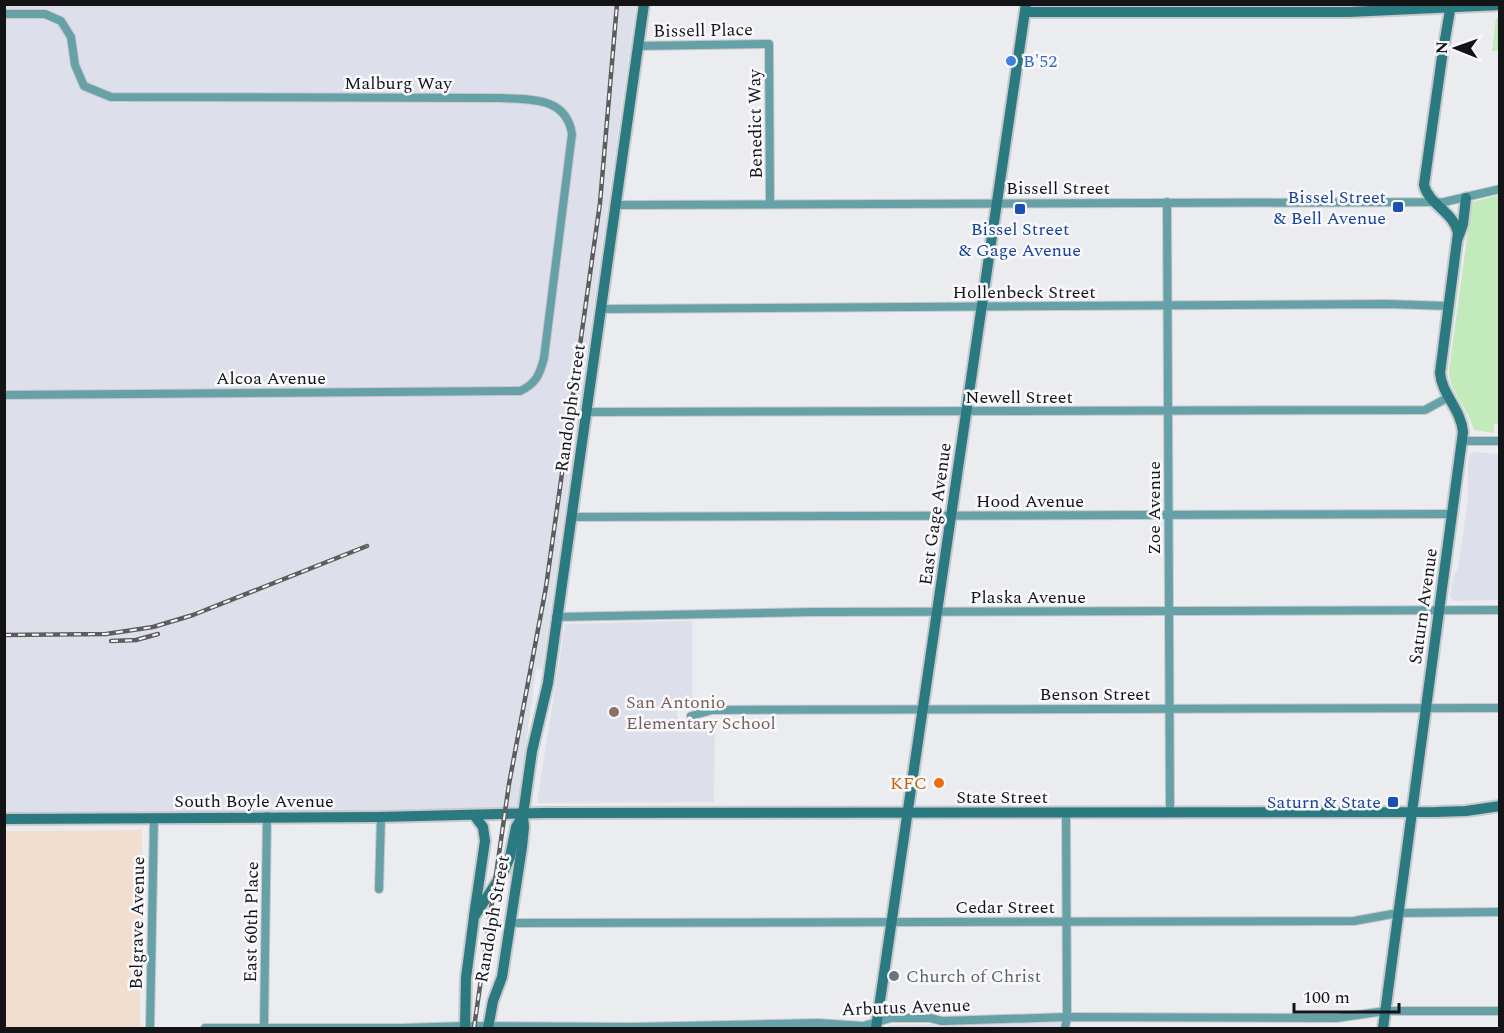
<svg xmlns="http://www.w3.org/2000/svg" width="1504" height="1033" font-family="Spectral,serif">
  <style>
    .commercial { fill: #f2decf }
    .built { fill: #dddfea }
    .green { fill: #c2eabb }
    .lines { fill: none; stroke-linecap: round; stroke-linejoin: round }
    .street-casing { stroke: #c9c9cc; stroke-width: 10 }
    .secondary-casing { stroke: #c9c9cc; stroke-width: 14 }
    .street { stroke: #66a1a7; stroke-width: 8 }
    .secondary { stroke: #2b7981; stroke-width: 10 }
    .rail-casing { stroke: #5d5d5f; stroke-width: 4.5 }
    .rail { stroke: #f9f9fd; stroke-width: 2; stroke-dasharray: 7; stroke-linecap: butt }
    .shop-dot { fill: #3f7fe0; stroke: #f9f9fd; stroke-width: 2 }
    .transit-dot { fill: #1a4fb4; stroke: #f9f9fd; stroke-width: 2 }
    .education-dot { fill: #8d6e63; stroke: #f9f9fd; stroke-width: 2 }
    .food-dot { fill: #e8710a; stroke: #f9f9fd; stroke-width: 2 }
    .worship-dot { fill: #6b7280; stroke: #f9f9fd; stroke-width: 2 }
    .labels { text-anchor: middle; stroke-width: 5; stroke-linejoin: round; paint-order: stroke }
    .street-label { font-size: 18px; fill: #141416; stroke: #f9f9fd }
    .shop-label { font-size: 18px; fill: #366cbe; stroke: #f9f9fd; text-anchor: start }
    .transit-label { font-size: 18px; fill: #164399; stroke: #f9f9fd; text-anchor: end }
    .education-label { font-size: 18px; fill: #785e54; stroke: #f9f9fd; text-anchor: start }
    .food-label { font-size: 18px; fill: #c56008; stroke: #f9f9fd; text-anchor: end }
    .worship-label { font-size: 18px; fill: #5b616d; stroke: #f9f9fd; text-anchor: start }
  </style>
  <rect width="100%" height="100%" fill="#ebecef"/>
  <!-- commercial -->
  <polygon class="commercial" points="142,830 140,1028 5,1028 5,831"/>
  <!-- built -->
  <g class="built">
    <polygon points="4,5 636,5 542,670 536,669 516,817 5,818"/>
    <polygon points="1474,452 1499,454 1499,600 1454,601 1450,597 1453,576 1458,568 1468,500 1468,462 1470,454"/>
    <polygon points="692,621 692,702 681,705 678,710 677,716 682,726 691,730 715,717 714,802 537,803 565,624"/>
    <polygon points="1060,1022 1060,1028 888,1028 889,1025"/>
  </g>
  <!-- green -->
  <g class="green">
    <polygon points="1496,18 1499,18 1499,51 1492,51"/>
    <path d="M 1499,195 L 1500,424 L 1494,424 L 1494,433 L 1474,430 C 1469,409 1449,392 1449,370 L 1472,202 Z"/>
  </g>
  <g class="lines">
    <!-- street casing -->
    <g class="street-casing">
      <g id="street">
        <path d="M 4,14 L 45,14 L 61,21 L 71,37 L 75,65 L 84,86 L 111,97 L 500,98 C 530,100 566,96 572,134 L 544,358 C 540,374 536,384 520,391 L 4,395"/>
        <polyline points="638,46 769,44 770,204"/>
        <polyline points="1167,202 1170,813"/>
        <polyline points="616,205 1444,202 1500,189"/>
        <polyline points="600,309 1387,304 1448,306"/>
        <polyline points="586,412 1425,410 1449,397"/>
        <polyline points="1462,441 1500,441"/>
        <polyline points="572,517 1452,514"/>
        <polyline points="556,617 813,612 1500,610"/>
        <polyline points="691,716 712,710 1500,708"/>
        <polyline points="379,889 381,817"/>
        <polyline points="511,923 1354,921 1398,913 1500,912"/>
        <polyline points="150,1028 154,818"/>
        <polyline points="205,1028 402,1028 465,1026 633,1027 818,1023 863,1026 891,1018 930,1018 942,1021 1067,1017 1337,1018 1385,1011 1500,1011"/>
        <polyline points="264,1028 267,816"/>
        <polyline points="1065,1028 1067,1017 1066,813"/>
      </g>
    </g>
    <!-- secondary casing -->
    <g class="secondary-casing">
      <g id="secondary">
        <polyline points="1025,12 1349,12 1500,5"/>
        <polyline points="1458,238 1463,224 1466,198"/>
        <polyline points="474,815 483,827 485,841 474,916"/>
        <polyline points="4,819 378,817 544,813 1436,812 1466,811 1500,806"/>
        <polyline points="465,1028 466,978 474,917 504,871 510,857 516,827 523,815"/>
        <polyline points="488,1028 493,1001 502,977 522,847 524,827 523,815 532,751 548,683 644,4"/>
        <polyline points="876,1028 1026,4"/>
        <path d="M 1383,1028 L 1463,432 C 1461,409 1442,395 1440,373 L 1458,233 C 1454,212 1429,205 1424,185 L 1442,57 L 1451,4"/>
      </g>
    </g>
    <!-- street -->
    <use href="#street" class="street"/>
    <!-- secondary -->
    <use href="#secondary" class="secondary"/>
    <!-- rail casing -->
    <g class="rail-casing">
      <g id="rail">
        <polyline points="4,635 106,634 153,627 193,615 367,546"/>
        <polyline points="111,641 136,640 158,634"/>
        <polyline points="474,1028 509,784 546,587 600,203 617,4"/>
      </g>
    </g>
    <!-- rail -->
    <use href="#rail" class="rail"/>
  </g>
  <!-- markers -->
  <circle class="shop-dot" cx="1011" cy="61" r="6"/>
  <g class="transit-dot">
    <rect x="1392" y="201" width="12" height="12" rx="3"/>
    <rect x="1014" y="203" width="12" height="12" rx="3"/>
    <rect x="1387" y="796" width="12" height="12" rx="3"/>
  </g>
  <circle class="education-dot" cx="614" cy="712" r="6"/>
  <circle class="food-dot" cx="939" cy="783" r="6"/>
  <circle class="worship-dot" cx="894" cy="976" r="6"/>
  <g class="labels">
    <!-- street labels -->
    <g class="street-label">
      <text transform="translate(703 30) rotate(-1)" y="6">Bissell Place</text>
      <text x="398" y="89">Malburg Way</text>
      <text transform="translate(755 124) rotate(-91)" y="6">Benedict Way</text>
      <text x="1058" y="194">Bissell Street</text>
      <text x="1024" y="298">Hollenbeck Street</text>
      <text x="271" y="384">Alcoa Avenue</text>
      <text x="1019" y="403">Newell Street</text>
      <text transform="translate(570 408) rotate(-82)" y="6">Randolph Street</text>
      <text x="1030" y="507">Hood Avenue</text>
      <text transform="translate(1154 508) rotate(-90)" y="6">Zoe Avenue</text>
      <text transform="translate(935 514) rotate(-82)" y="6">East Gage Avenue</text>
      <text x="1028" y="603">Plaska Avenue</text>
      <text transform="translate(1423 606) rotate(-82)" y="6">Saturn Avenue</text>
      <text x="1095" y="700">Benson Street</text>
      <text x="1002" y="803">State Street</text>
      <text x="254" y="807">South Boyle Avenue</text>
      <text x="1005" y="913">Cedar Street</text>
      <text transform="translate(492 919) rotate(-80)" y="6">Randolph Street</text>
      <text transform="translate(251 922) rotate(-89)" y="6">East 60th Place</text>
      <text transform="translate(137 923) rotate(-89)" y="6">Belgrave Avenue</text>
      <text transform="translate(906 1007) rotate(-2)" y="6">Arbutus Avenue</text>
    </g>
    <!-- shop labels -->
    <g class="shop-label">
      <text x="1023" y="67">B'52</text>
    </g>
    <!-- transit labels -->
    <g class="transit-label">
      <text x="1386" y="203">Bissel Street<tspan x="1386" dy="21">&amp; Bell Avenue</tspan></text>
      <text x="1020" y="235" text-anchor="middle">Bissel Street<tspan x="1020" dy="21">&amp; Gage Avenue</tspan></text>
      <text x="1381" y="808">Saturn &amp; State</text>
    </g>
    <!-- education labels -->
    <g class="education-label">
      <text x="626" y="708">San Antonio<tspan x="626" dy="21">Elementary School</tspan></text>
    </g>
    <!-- food labels -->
    <g class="food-label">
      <text x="927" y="789">KFC</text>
    </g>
    <!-- worship labels -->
    <g class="worship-label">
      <text x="906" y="982">Church of Christ</text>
    </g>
  </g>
  <!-- border -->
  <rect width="1504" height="1033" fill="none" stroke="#141416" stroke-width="12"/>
  <!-- north arrow -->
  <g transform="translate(1456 48) rotate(271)" stroke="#f9f9fd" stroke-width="4.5" paint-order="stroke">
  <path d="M0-4.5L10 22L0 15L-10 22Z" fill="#141416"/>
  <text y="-9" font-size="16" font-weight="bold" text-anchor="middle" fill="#141416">N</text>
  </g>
  <!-- scale -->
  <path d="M1294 1003v9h105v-9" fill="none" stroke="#141416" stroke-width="3"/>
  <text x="1303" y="1003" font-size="18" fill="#141416" stroke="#f9f9fd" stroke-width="4.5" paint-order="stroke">100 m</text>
</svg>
